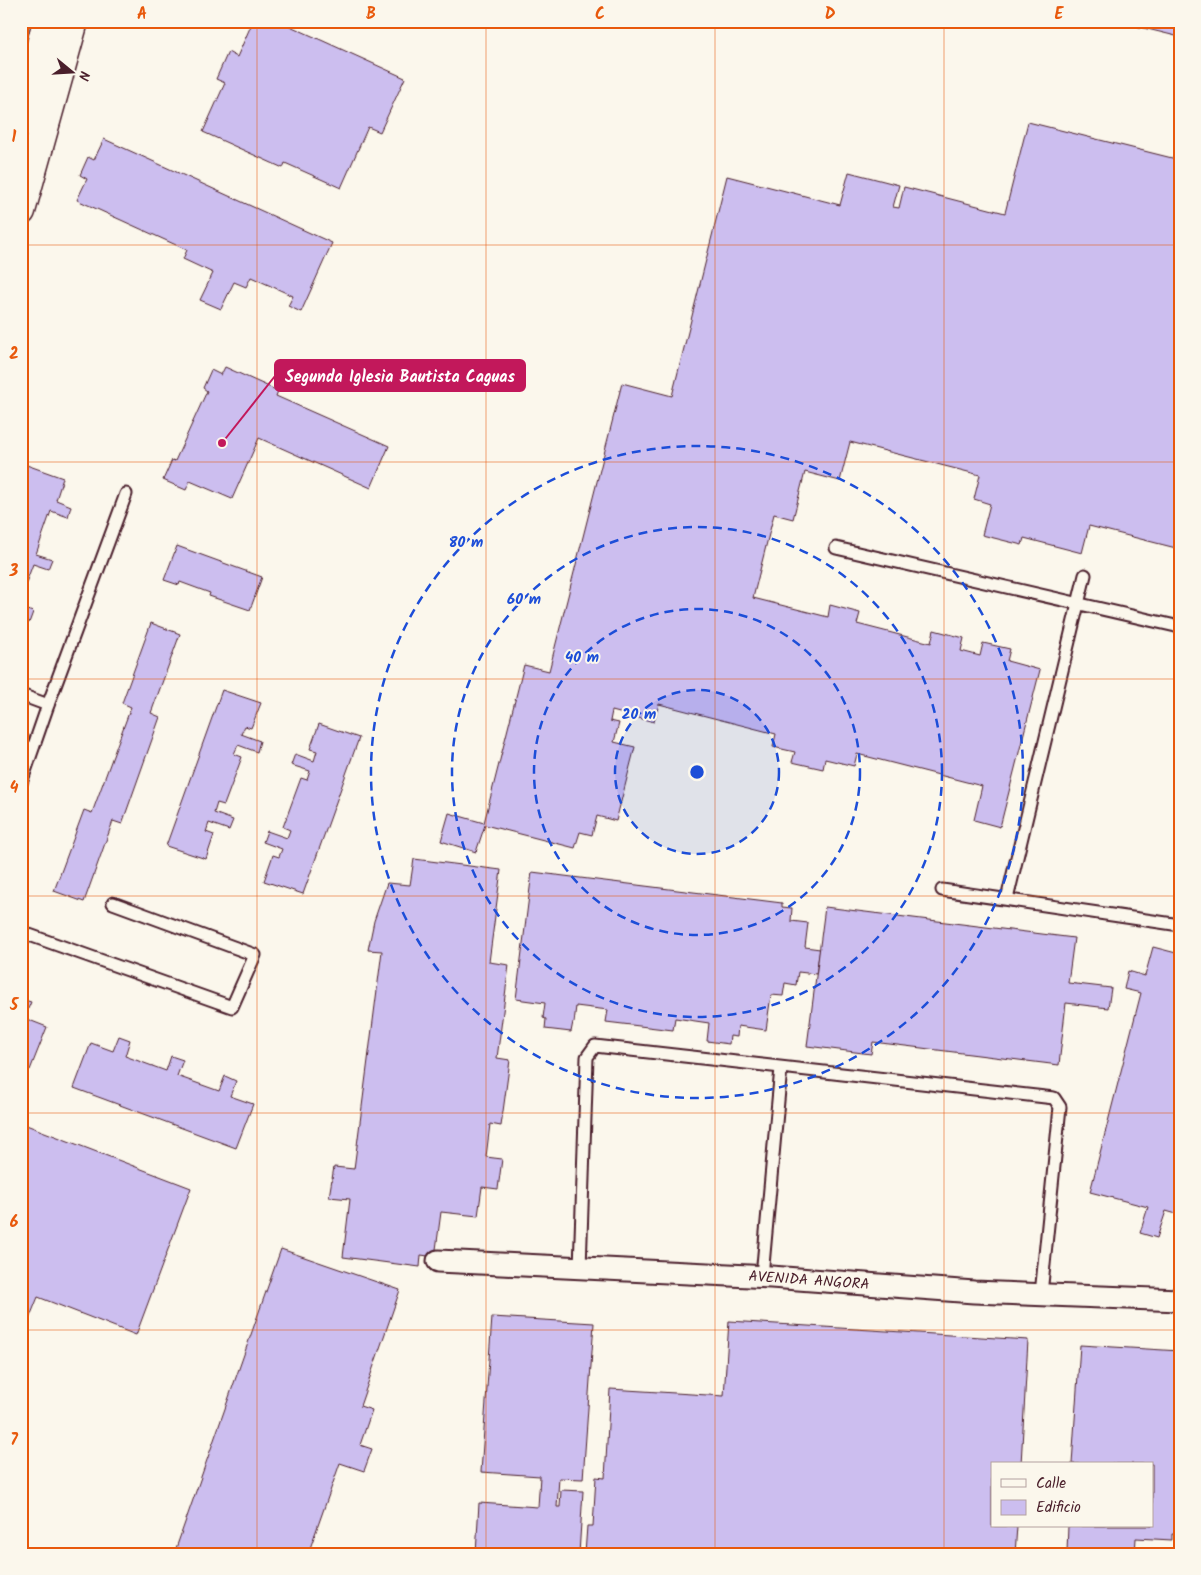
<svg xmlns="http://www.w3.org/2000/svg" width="1201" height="1575" font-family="Kalam,sans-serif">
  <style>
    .building { fill: #ccbeef; stroke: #4a1f2b }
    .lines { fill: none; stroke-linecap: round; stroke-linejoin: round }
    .lane-casing { stroke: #4a1f2b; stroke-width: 15 }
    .street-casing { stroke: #4a1f2b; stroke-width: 25 }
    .primary-casing { stroke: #4a1f2b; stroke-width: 31 }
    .lane { stroke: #fbf7ec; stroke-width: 11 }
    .street { stroke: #fbf7ec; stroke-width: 21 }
    .primary { stroke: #fbf7ec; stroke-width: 28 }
    .grid { fill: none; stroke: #e8590c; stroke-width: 1; stroke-opacity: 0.55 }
    .ring { fill: none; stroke: #1d4ed8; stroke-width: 2.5; stroke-dasharray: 9 6 }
    .labels { text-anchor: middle; stroke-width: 4; stroke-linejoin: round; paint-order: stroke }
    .street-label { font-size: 15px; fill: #4a1f2b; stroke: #fbf7ec }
    .centre { fill: #1d4ed8; stroke: #fbf7ec; stroke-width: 2.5 }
    .ring-label { font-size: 15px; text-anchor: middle; font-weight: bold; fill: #1d4ed8; stroke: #fbf7ec; stroke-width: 4; stroke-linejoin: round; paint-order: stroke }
    .leader { fill: none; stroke: #c2185b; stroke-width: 2 }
    .callout-dot { fill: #c2185b; stroke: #fbf7ec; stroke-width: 2 }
    .callout { fill: #c2185b; stroke: #c2185b; stroke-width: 2 }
    .callout-label { font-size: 16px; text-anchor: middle; font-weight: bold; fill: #fff }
    .neatline { fill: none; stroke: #e8590c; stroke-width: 2 }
    .grid-label { font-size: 16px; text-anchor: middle; font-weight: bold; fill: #e8590c }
  </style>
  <rect width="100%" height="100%" fill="#fbf7ec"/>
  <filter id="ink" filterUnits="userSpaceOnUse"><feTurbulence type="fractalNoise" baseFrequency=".02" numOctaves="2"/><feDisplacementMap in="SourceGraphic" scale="10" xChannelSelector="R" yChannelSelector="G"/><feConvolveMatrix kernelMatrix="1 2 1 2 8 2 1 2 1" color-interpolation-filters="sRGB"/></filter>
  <g filter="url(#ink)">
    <!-- building -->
    <g class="building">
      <polygon points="253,21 279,21 405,78 380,132 368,127 341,188 285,163 283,168 203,132 225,83 216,79 228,52 237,57"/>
      <polygon points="1115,21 1180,21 1180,37"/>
      <polygon points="1028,122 1180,160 1180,549 1089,526 1082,553 1024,538 1022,545 982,535 990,504 974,499 980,475 850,442 840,481 805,472 793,519 774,514 753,598 828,617 830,605 860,613 857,624 931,643 934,630 964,638 961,651 980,656 983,643 1010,649 1007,661 1040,670 1000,827 974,820 982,786 857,754 854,766 825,759 823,769 792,762 795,752 773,747 776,734 659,704 654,722 612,711 610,721 619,723 614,742 635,747 616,821 597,816 592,835 580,832 575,848 485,825 476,852 441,841 449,813 484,823 524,665 549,671 622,383 672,396 727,176 840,205 849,172 899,185 893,207 899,208 904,187 1005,213"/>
      <polygon points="104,139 332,243 301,312 288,306 293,296 251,277 246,287 234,282 221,309 200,300 213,273 183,259 187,250 77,200 87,179 80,175 88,157 94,160"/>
      <polygon points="225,367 278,391 276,396 389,446 371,488 259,438 232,499 190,481 186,490 163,480 172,460 175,461 207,391 203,388 211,370 221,375"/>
      <polygon points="21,463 63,478 56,500 71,506 68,517 51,511 36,554 52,559 48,569 33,564 21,596"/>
      <polygon points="177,546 262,577 250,610 209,596 210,593 180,582 179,585 164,580"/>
      <polygon points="21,608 33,612 29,623 21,620"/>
      <polygon points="151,623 180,634 151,713 160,717 122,824 113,821 84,902 54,891 84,810 92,813 131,707 122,703"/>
      <polygon points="222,690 261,703 251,728 245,726 241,734 260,741 257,752 238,745 234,754 242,757 224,805 217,803 214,813 233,820 229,830 209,823 206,832 214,835 206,859 166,846"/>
      <polygon points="319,724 359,738 303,894 264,881 273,855 279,857 282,849 263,842 267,831 287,838 290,830 283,827 301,778 307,780 310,771 291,765 295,754 314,761 317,751 310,749"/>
      <polygon points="414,859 501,870 489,962 509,965 497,1058 510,1060 501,1126 490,1124 486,1157 502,1159 498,1189 482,1187 478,1216 441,1212 435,1257 421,1255 420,1267 343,1257 350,1199 329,1197 334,1167 354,1169 382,951 368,950 374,921 387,883 410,885"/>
      <polygon points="532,872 782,903 782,907 792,908 791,921 808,923 805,947 820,949 816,974 798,972 796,985 785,983 783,996 771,995 766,1030 738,1026 737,1037 730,1036 729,1044 707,1041 709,1023 675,1018 673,1030 606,1022 608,1010 576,1006 574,1023 573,1022 571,1032 545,1029 546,1019 543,1018 545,1003 516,999"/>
      <polygon points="825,907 1074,938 1068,983 1111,988 1108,1008 1066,1003 1059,1065 873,1042 871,1054 807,1046"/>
      <polygon points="1153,947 1180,954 1180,1215 1166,1211 1157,1238 1140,1233 1148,1207 1090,1192 1141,993 1124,989 1128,971 1145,976"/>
      <polygon points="21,999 31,1002 24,1018 47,1027 30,1070 21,1067"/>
      <polygon points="119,1036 130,1040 125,1056 166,1071 171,1056 183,1060 177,1076 219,1091 225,1076 236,1081 230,1096 253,1104 236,1148 74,1088 91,1043 113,1051"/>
      <polygon points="21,1123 191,1188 136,1335 38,1297 27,1324 21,1322"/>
      <polygon points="281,1249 400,1290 360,1406 372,1410 360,1445 372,1449 364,1471 340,1463 308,1554 174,1554"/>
      <polygon points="492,1317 594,1323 583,1479 559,1478 557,1507 560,1507 561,1490 583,1491 579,1554 476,1554 479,1503 538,1507 540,1476 481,1472"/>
      <polygon points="729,1321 1028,1340 1021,1464 992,1464 992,1526 1017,1526 1015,1554 785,1554 714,1549 714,1554 585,1554 587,1526 593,1526 596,1477 605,1478 610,1389 724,1396"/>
      <polygon points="1080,1345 1180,1351 1180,1432 1175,1508 1180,1508 1180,1535 1172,1534 1172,1540 1136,1538 1135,1554 1076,1554 1067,1552 1068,1526 1152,1526 1152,1464 1072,1464"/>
    </g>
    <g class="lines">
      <!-- lane casing -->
      <g class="lane-casing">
        <g id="lane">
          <polyline points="836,548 1180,627"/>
          <polyline points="21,695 48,705"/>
          <polyline points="21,783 48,705 126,494"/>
          <polyline points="942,890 1180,925"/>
          <polyline points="1007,899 1085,575"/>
          <polyline points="21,932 232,1007 255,955 113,903"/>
          <polyline points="580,1268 587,1057 595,1046 1054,1098 1060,1107 1041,1294"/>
          <polyline points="762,1276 781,1068"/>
        </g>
      </g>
      <!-- street casing -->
      <g class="street-casing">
        <polyline id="street" points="438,1261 771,1277 974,1292 1180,1300"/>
      </g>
      <!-- primary casing -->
      <g class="primary-casing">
        <g id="primary">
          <polyline points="21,123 47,21"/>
          <polyline points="21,211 74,21"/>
        </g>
      </g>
      <!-- lane -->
      <use href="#lane" class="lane"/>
      <!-- street -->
      <use href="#street" class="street"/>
      <!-- primary -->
      <use href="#primary" class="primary"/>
    </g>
  </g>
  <!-- grid -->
  <path class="grid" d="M 257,21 L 257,1554M 486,21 L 486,1554M 715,21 L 715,1554M 944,21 L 944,1554M 21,245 L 1180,245M 21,462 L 1180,462M 21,679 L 1180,679M 21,896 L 1180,896M 21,1113 L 1180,1113M 21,1330 L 1180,1330"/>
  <!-- distance rings -->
  <circle cx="697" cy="772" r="82" fill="#1d4ed8" fill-opacity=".12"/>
  <g class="ring">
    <circle cx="697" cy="772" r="82"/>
    <circle cx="697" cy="772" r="163"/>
    <circle cx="697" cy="772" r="245"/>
    <circle cx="697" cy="772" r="326"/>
  </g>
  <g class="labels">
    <!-- street labels -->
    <g class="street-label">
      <text transform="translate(809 1280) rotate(4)" y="5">AVENIDA ANGORA</text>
    </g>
  </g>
  <circle cx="697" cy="772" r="8" class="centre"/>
  <g class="ring-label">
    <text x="466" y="547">80 m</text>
    <text x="524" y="604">60 m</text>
    <text x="582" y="662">40 m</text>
    <text x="639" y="719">20 m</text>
  </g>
  <!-- callouts -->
  <path class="leader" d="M222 443L275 376"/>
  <circle class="callout-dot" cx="222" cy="443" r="5"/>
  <rect class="callout" x="275" y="360" width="250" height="31" rx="5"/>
  <g class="callout-label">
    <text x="400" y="382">Segunda Iglesia Bautista Caguas</text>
  </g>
  <!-- margin -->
  <rect width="1201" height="1575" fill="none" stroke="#fbf7ec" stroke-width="55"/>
  <!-- legend -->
  <rect x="991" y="1462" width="162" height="65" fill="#fbf7ec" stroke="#b4a19f"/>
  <rect x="1001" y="1479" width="25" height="8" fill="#fbf7ec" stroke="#b4a19f"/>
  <text x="1036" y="1488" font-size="15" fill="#4a1f2b">Calle</text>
  <rect x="1001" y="1500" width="25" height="15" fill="#ccbeef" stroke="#b4a19f"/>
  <text x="1036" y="1512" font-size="15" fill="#4a1f2b">Edificio</text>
  <!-- north arrow -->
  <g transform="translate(72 72) rotate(108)" stroke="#fbf7ec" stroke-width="4" paint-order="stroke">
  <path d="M0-4L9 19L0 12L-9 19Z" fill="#4a1f2b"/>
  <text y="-8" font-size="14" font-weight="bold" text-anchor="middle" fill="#4a1f2b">N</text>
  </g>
  <rect x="28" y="28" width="1146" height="1520" class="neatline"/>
  <g class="grid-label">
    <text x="142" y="19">A</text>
    <text x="371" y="19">B</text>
    <text x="600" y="19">C</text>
    <text x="830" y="19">D</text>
    <text x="1059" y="19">E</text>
    <text x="14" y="142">1</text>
    <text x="14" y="359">2</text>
    <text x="14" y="576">3</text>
    <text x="14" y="793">4</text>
    <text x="14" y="1010">5</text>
    <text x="14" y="1227">6</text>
    <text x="14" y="1445">7</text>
  </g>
</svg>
